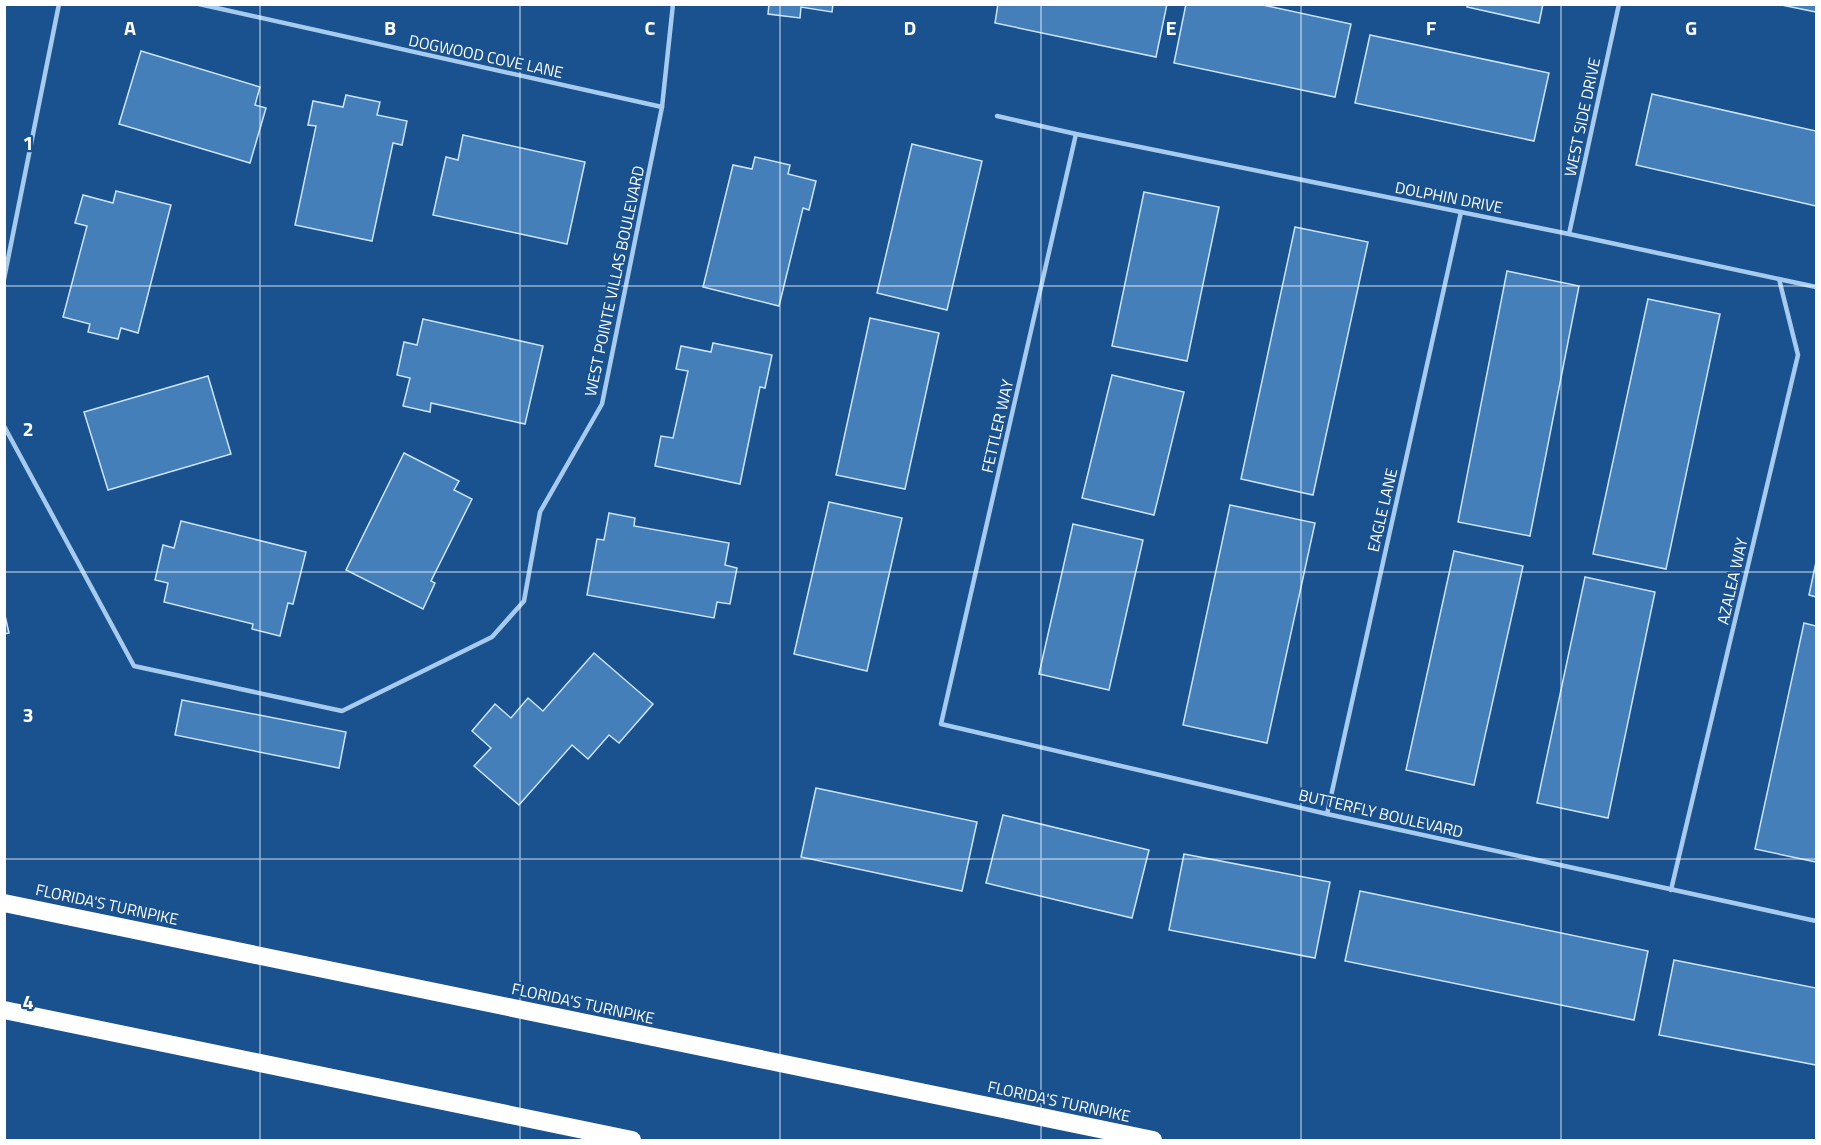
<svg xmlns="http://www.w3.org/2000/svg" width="1821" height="1145" font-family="'Titillium Web',sans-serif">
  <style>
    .building { fill: #457fb9; stroke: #cce4fb; stroke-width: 1.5 }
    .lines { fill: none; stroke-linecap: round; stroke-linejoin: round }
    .service { stroke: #a6cbef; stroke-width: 4.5 }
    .motorway { stroke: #fff; stroke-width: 18 }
    .grid { fill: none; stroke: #fff; stroke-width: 1.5; stroke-opacity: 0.55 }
    .labels { text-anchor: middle; stroke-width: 4.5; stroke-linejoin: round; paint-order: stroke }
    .street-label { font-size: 16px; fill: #fff; stroke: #19528f }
    .grid-label { font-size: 20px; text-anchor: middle; font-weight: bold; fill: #fff; stroke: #19528f; stroke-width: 4.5; stroke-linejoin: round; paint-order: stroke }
  </style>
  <rect width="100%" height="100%" fill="#19528f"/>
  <!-- building -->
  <g class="building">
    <polygon points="769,4 833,4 832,12 801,7 800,18 768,14"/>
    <polygon points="998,4 1167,4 1156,57 995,23"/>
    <polygon points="1186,4 1258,4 1351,24 1335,97 1174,63"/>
    <polygon points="1468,4 1543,4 1539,23 1467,7"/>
    <polygon points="1777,4 1816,4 1816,12"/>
    <polygon points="1370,35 1549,73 1534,141 1355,103"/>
    <polygon points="141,51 260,87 255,105 266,108 250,163 119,124"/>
    <polygon points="1652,94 1816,131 1816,206 1636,165"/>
    <polygon points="346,95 380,102 377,115 407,121 402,145 393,143 372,241 295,225 316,126 308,125 313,101 343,107"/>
    <polygon points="463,135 585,162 567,244 433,215 446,157 458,160"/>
    <polygon points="912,144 982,161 947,310 877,293"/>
    <polygon points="755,157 790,165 788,174 816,181 809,210 803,208 779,306 703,287 733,165 752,169"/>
    <polygon points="116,191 171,205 138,333 121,328 118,339 88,332 90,324 63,317 87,226 75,223 83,195 113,203"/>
    <polygon points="1144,192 1219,207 1187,361 1112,346"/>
    <polygon points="1295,227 1368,242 1313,495 1241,479"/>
    <polygon points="1507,271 1579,286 1530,536 1458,522"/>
    <polygon points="1648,299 1720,314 1666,569 1593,554"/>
    <polygon points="870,318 939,333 905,489 836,475"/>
    <polygon points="423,319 543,346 525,424 431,403 430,412 403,406 410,378 397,375 404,342 417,345"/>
    <polygon points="713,343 772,355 765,388 760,387 740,484 655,466 661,436 673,438 688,371 676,369 681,346 711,352"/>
    <polygon points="1112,375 1184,392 1154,515 1082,498"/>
    <polygon points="208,376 231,454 108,490 84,412"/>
    <polygon points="404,453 459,481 454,490 472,499 431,581 435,583 423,609 346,570"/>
    <polygon points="829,502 902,518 867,671 794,654"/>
    <polygon points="1230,505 1315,523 1267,743 1183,725"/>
    <polygon points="609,513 635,518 634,526 729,543 725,565 737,568 730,604 717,602 714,618 587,595 597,539 604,540"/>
    <polygon points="181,521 306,552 293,604 288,603 280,636 252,629 253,624 164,602 168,583 155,580 163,545 174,548"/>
    <polygon points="1073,524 1143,540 1109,690 1039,674"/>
    <polygon points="1454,551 1523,566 1474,785 1406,770"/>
    <polygon points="1816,562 1816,597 1809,595"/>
    <polygon points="1585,577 1655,592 1608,818 1537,803"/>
    <polygon points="4,611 9,633 4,634"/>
    <polygon points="1804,623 1816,626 1816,862 1755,849"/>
    <polygon points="594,653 653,704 619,743 609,735 588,759 572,745 519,805 474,766 491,748 472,731 495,704 511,718 528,698 543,711"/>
    <polygon points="182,700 346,732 339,768 175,735"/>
    <polygon points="816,788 977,822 962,891 801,857"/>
    <polygon points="1003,815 1149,850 1132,918 986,883"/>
    <polygon points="1184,854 1330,882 1315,958 1169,930"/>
    <polygon points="1360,891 1648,951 1634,1020 1345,961"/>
    <polygon points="1674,960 1816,988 1816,1065 1659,1035"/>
  </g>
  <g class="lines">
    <!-- service -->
    <g class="service">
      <polyline points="199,4 662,107"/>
      <polyline points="997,116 1076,134 1569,234 1816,287"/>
      <polyline points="1076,134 941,724 1327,814 1816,921"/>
      <polyline points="1569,234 1619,4"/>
      <polyline points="4,279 59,4"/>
      <polyline points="4,426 134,666 342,711 492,637 524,601 540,512 602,404 662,107 673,4"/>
      <polyline points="1327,814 1461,212"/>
      <polyline points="1671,890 1798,355 1779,279"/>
    </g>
    <!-- motorway -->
    <g class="motorway">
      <polyline points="4,903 1153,1140"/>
      <polyline points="4,1010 632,1140"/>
    </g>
  </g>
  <!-- grid -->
  <path class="grid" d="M 260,4 L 260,1140M 520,4 L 520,1140M 780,4 L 780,1140M 1041,4 L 1041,1140M 1301,4 L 1301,1140M 1561,4 L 1561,1140M 4,286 L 1816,286M 4,572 L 1816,572M 4,859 L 1816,859"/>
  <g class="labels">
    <!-- street labels -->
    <g class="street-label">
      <text transform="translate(486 56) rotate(12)" y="6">DOGWOOD COVE LANE</text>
      <text transform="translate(1582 117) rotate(-78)" y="6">WEST SIDE DRIVE</text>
      <text transform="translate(1449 197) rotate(11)" y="6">DOLPHIN DRIVE</text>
      <text transform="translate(614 281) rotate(-78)" y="6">WEST POINTE VILLAS BOULEVARD</text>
      <text transform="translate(997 426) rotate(-77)" y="6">FETTLER WAY</text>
      <text transform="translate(1382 510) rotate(-77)" y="6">EAGLE LANE</text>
      <text transform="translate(1732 581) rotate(-77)" y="6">AZALEA WAY</text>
      <text transform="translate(1381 813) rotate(13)" y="6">BUTTERFLY BOULEVARD</text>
      <text transform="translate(107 904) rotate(12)" y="6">FLORIDA'S TURNPIKE</text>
      <text transform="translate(583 1003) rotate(12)" y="6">FLORIDA'S TURNPIKE</text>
      <text transform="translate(1059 1101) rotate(12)" y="6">FLORIDA'S TURNPIKE</text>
    </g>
  </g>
  <g class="grid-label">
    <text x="130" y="35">A</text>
    <text x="390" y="35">B</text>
    <text x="650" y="35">C</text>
    <text x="910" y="35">D</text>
    <text x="1171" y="35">E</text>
    <text x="1431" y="35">F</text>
    <text x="1691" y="35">G</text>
    <text x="28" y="150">1</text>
    <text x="28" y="436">2</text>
    <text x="28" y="722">3</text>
    <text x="28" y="1009">4</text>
  </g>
  <!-- border -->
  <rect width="1821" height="1145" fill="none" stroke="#ffffff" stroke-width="12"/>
</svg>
